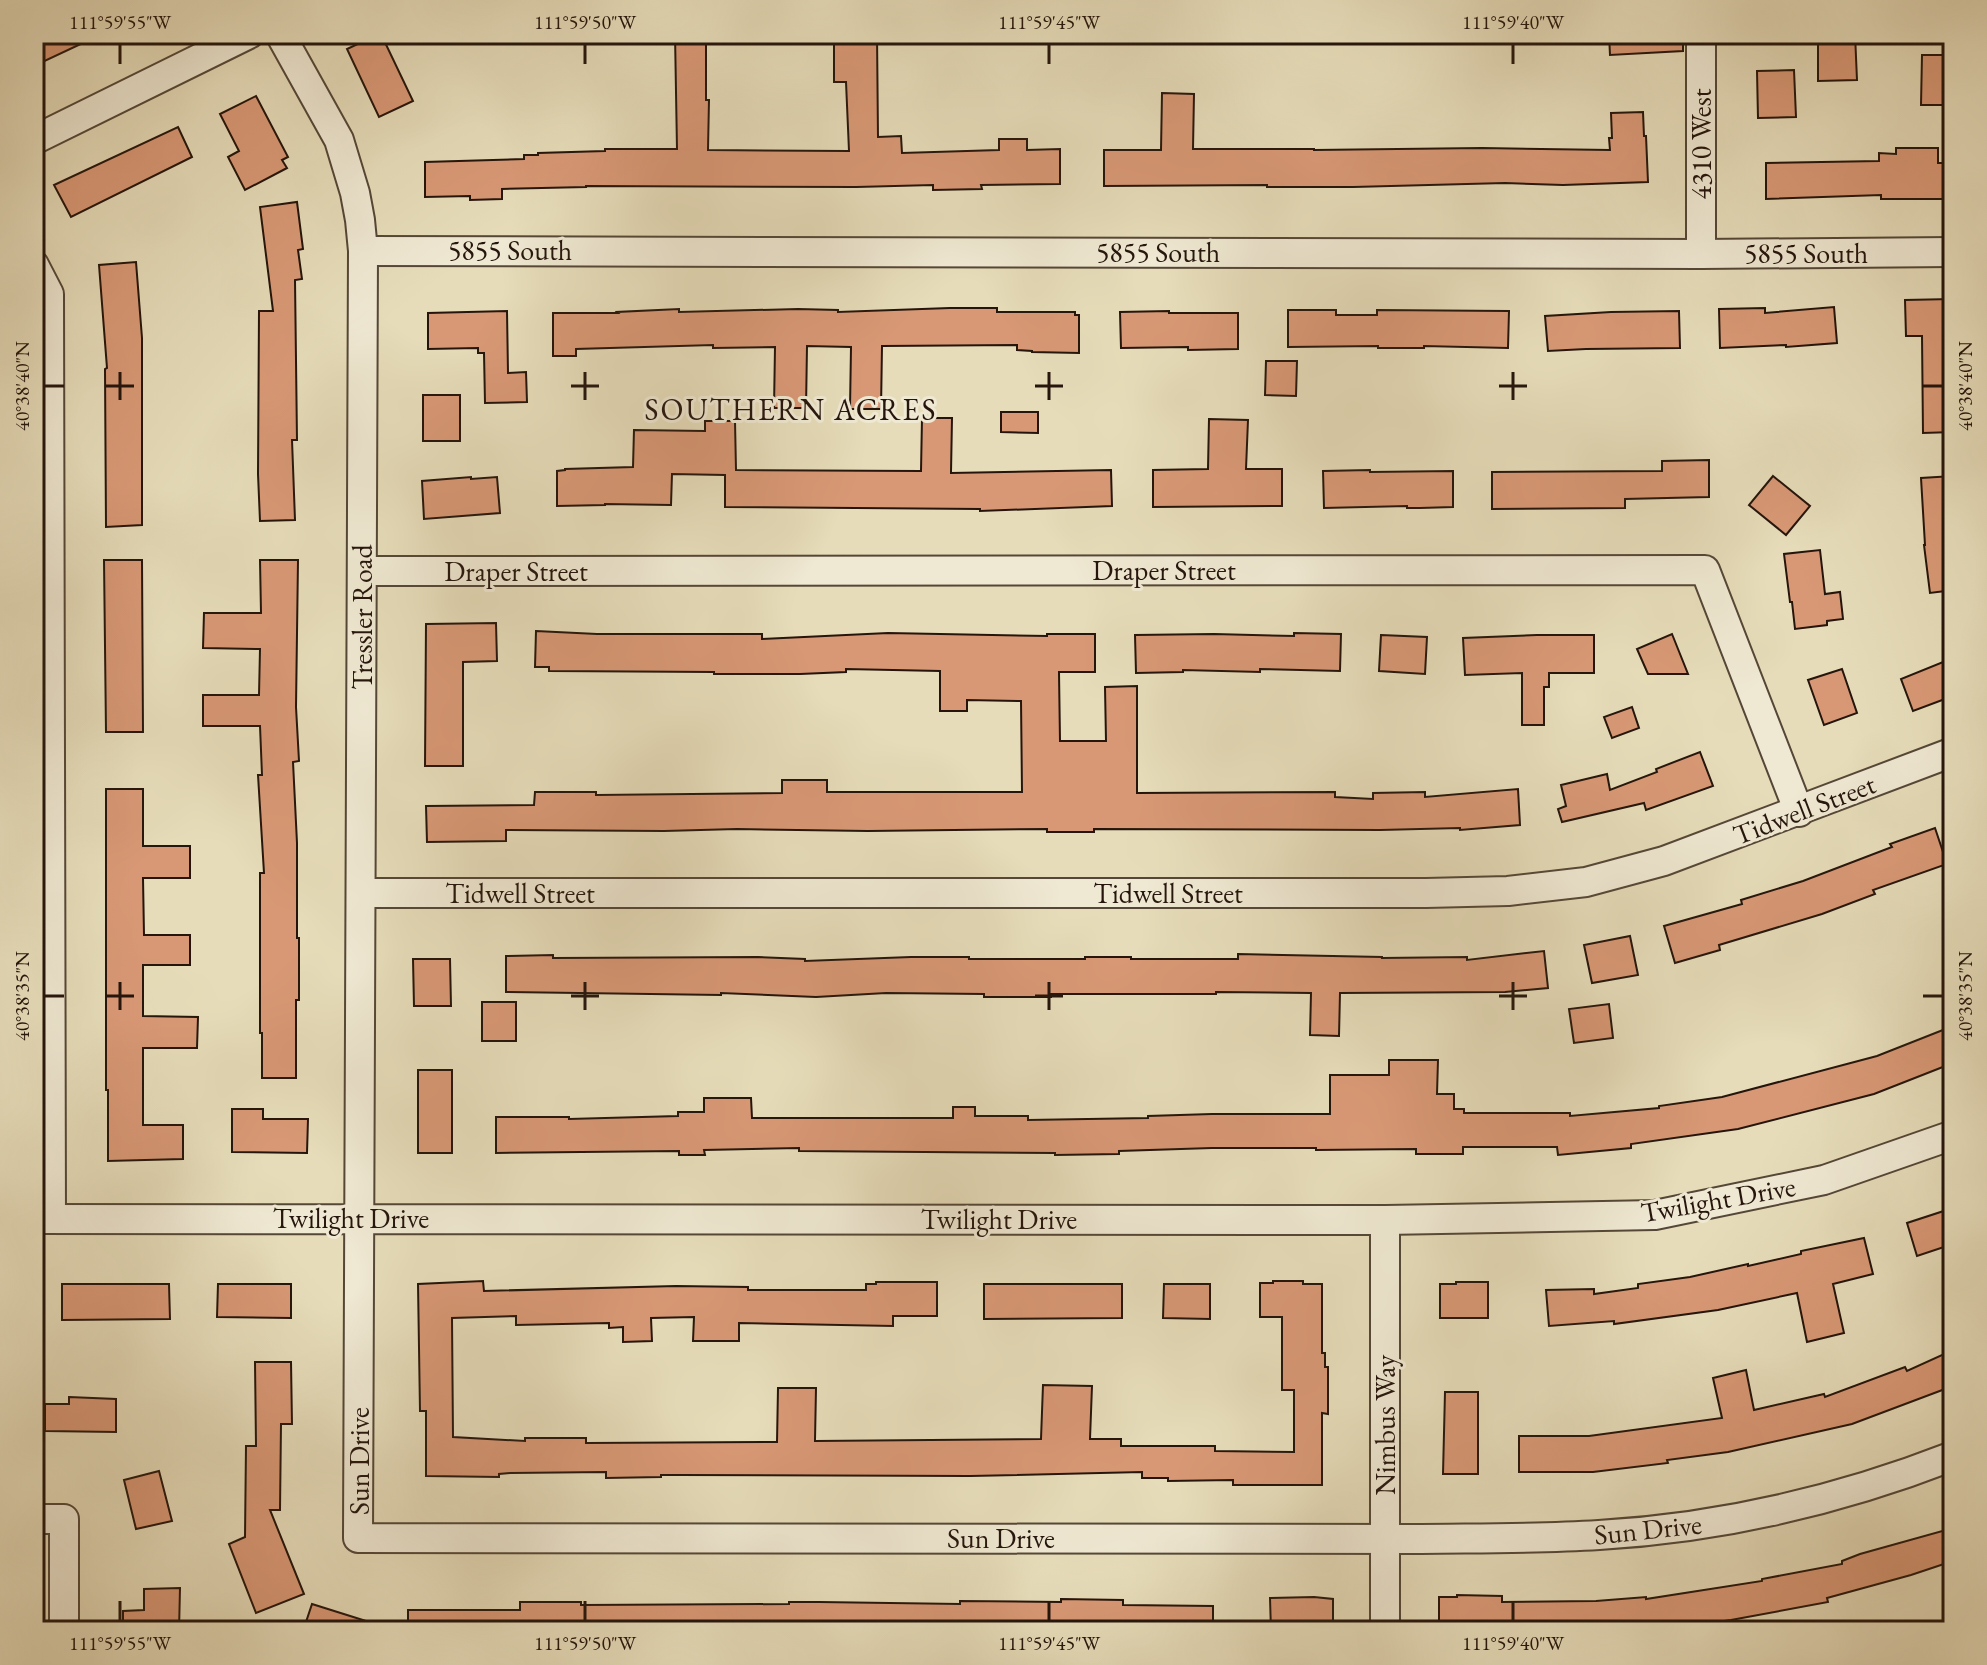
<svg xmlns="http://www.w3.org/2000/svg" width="1987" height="1665" font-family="'EB Garamond',serif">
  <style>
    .building { fill: #d89875; stroke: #25150c; stroke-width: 2 }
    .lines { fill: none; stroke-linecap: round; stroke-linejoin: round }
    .street-casing { stroke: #554737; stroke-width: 32 }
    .street { stroke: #efe8d2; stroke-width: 28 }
    .ticks { fill: none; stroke: #25150c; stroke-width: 3 }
    .labels { text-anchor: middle; stroke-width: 6; stroke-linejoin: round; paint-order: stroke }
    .street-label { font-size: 28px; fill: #25150c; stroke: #efe8d2 }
    .neighbourhood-label { font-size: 30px; letter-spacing: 2px; fill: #25150c; stroke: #efe8d2 }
    .neatline { fill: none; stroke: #25150c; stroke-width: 3 }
    .ticks-label { font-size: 20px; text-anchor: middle; fill: #25150c }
  </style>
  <rect width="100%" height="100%" fill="#e6dcb9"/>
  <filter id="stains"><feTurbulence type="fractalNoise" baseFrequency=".0025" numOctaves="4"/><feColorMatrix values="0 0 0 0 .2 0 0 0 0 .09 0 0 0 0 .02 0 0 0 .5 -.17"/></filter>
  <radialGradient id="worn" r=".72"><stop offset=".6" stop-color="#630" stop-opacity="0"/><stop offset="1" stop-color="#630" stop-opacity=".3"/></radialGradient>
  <!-- building -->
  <g class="building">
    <polygon points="34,34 102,34 34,66"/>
    <polygon points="379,34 381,34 413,101 379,117 347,49"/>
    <polygon points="675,34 706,34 706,100 709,100 708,150 849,151 846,82 834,82 834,43 857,43 857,34 877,34 878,137 901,136 902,153 999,150 999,139 1027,139 1027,150 1060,149 1060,184 981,185 982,189 933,190 933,185 856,187 586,186 586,187 502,189 502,199 470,200 470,196 425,197 425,162 524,159 524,155 538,155 538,153 605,151 605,149 677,149"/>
    <polygon points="1609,34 1683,34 1683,51 1610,55"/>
    <polygon points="1818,34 1855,34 1857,80 1818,81"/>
    <polygon points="1922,55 1953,55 1953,105 1921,105"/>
    <polygon points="1794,70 1796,117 1758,118 1757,71"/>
    <polygon points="1162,93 1194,94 1193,149 1314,149 1314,150 1482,148 1610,150 1609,138 1612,138 1611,113 1643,112 1644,136 1646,136 1648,182 1563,185 1505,183 1353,187 1267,187 1267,185 1104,186 1104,150 1161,150"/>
    <polygon points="256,96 288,157 282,160 287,168 245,190 228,157 239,151 220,114"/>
    <polygon points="178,127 192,157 71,217 54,185"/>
    <polygon points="1896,148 1938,148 1938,163 1951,163 1951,199 1881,199 1881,195 1766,199 1766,163 1879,161 1879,153 1896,154"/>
    <polygon points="297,202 303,249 298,250 302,279 295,280 297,440 292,440 295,520 260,521 258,474 259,311 273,311 260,207"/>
    <polygon points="136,262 142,338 142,525 106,527 105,369 107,368 99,265"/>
    <polygon points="1952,299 1953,432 1923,433 1922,336 1906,336 1905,300"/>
    <polygon points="1834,307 1837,343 1786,347 1786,345 1720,348 1719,309 1765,308 1765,313"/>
    <polygon points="950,308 997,308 997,312 1075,312 1075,315 1079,315 1079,353 1032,352 1032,351 1017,350 1017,345 882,346 881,409 850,409 851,347 807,346 806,408 774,408 775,347 713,348 713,345 576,349 576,356 553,356 553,313 618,313 617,312 679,309 679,312 798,309 838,310 838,312"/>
    <polygon points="1288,310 1336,310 1336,315 1377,315 1377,310 1509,311 1508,348 1424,346 1424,348 1378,348 1378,346 1288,347"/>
    <polygon points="507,311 508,373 526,372 527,402 485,403 484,353 478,353 478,348 428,349 428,313"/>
    <polygon points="1169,311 1169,313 1238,313 1238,349 1188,350 1188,347 1121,348 1120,312"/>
    <polygon points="1679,311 1680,348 1586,349 1548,351 1545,316 1611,312"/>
    <polygon points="1266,361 1297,361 1296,396 1265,395"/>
    <rect x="423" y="395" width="37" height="46"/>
    <polygon points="1001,412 1038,412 1038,433 1001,432"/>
    <polygon points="922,418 952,418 951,473 1111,470 1112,506 980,511 980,509 725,507 725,475 672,474 671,505 605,504 605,505 557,506 557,471 565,470 565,469 633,467 634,430 705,431 705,421 735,421 736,470 921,471"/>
    <polygon points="1209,419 1248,420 1246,469 1282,469 1282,506 1153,507 1153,470 1208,469"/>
    <polygon points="1709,460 1709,497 1625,499 1625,508 1492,509 1492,472 1662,471 1662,461"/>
    <polygon points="1370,470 1370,472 1453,471 1453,507 1420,508 1407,508 1407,506 1324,508 1323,471"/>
    <polygon points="1773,476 1810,506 1786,535 1749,505"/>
    <polygon points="1953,476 1953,590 1930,593 1924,545 1925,545 1921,478"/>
    <polygon points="471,477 471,479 497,477 500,513 424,519 422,481"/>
    <polygon points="1820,550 1825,594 1840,592 1843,619 1827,621 1827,625 1795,629 1792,602 1790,602 1784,554"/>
    <polygon points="104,560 142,560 143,732 106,732"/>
    <polygon points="260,560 298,560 296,707 299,761 293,762 297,843 297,938 299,938 299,1000 296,1000 296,1078 262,1078 262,1033 260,1033 260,873 264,873 258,775 262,775 260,726 203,726 203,695 259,695 260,649 203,648 204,613 261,613"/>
    <polygon points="496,623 497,661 463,662 463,766 425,766 426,624"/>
    <polygon points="536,631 597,634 762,634 762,639 888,633 1047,636 1047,634 1095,634 1095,672 1059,672 1060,741 1106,741 1105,687 1137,686 1137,793 1335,792 1335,797 1373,799 1373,793 1425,792 1425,797 1518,789 1520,825 1460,830 1460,828 1380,830 1094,829 1094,832 1047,832 1047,829 868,831 737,829 664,831 506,830 506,841 427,842 426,806 534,805 535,792 596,792 596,795 782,793 782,780 827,780 827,792 1022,792 1021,701 967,700 967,711 940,711 940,671 846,669 846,672 800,674 714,674 714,672 549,671 549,667 535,667"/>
    <polygon points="1294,633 1341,634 1340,671 1260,669 1260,672 1183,670 1183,672 1136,673 1135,635 1214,634 1294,636"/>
    <polygon points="1672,634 1688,674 1648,674 1637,649"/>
    <polygon points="1381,635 1427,637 1425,674 1379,671"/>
    <polygon points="1537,635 1594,635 1594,673 1549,673 1549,687 1544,687 1544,725 1522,725 1522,673 1465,675 1463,638"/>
    <polygon points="1953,658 1953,696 1913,711 1901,679"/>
    <polygon points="1842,669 1857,713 1824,725 1808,680"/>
    <polygon points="1632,707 1639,728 1612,738 1604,717"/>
    <polygon points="1700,752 1713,786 1646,810 1644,803 1562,822 1558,809 1566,806 1561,785 1607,774 1610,790 1657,772 1656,769"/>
    <polygon points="106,789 143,789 143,846 190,846 190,878 143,878 144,935 190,935 190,965 143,965 143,1016 198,1017 197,1048 143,1048 143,1125 183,1125 183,1159 108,1161 108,1090 106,1090"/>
    <polygon points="1935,828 1947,864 1873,890 1875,894 1822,914 1719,945 1720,950 1675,963 1664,926 1742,904 1741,900 1803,881 1892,847 1890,844"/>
    <polygon points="1630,936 1638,975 1592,983 1584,945"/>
    <polygon points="1544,951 1548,988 1505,992 1340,993 1339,1036 1310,1035 1311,993 1216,992 1216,994 1051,994 1051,997 984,997 984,994 886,993 816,997 721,993 721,995 506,992 506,956 553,955 553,958 758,957 805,959 805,961 911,957 969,957 969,959 1085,959 1085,957 1131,957 1131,959 1238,959 1238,954 1382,957 1382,958 1467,957 1467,960"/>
    <polygon points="413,959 450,959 451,1006 414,1006"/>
    <rect x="482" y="1002" width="34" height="39"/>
    <polygon points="1609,1004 1613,1038 1574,1043 1569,1009"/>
    <polygon points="1953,1026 1953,1063 1874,1094 1738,1129 1631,1144 1631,1148 1558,1155 1557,1147 1463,1147 1463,1154 1416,1154 1416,1149 1316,1150 1316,1148 1212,1148 1119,1151 1119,1154 1055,1155 1055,1153 799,1151 799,1148 704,1150 705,1155 679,1155 679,1151 496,1153 496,1117 569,1117 569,1119 678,1116 678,1112 704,1112 704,1098 751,1098 752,1118 953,1118 953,1107 975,1107 975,1116 1028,1116 1028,1120 1148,1118 1148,1116 1212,1114 1330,1114 1330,1075 1389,1075 1389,1060 1438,1060 1437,1094 1454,1094 1454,1109 1464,1109 1464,1113 1570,1113 1570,1116 1659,1108 1659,1106 1722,1097 1877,1056"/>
    <rect x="418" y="1070" width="34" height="83"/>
    <polygon points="232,1109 263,1109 263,1119 308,1119 307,1153 232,1152"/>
    <polygon points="1953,1208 1953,1244 1917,1256 1907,1223"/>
    <polygon points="1864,1238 1873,1274 1833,1284 1844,1333 1807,1342 1797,1293 1718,1310 1614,1324 1614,1321 1549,1326 1546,1290 1594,1289 1594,1294 1638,1288 1638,1284 1690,1277 1748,1264 1748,1266 1801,1254 1801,1251"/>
    <polygon points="483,1281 484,1291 676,1286 748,1287 748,1290 866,1290 866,1284 876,1284 876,1282 937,1282 937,1316 893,1316 893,1326 739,1323 739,1341 693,1341 694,1317 651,1318 652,1341 623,1342 623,1327 609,1328 609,1323 516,1325 516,1316 452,1318 453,1437 525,1441 525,1438 586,1438 586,1443 777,1442 778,1388 816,1388 815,1441 1041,1439 1043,1385 1092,1386 1090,1439 1121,1439 1121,1446 1215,1446 1215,1451 1294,1452 1294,1390 1282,1390 1282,1317 1260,1317 1260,1283 1273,1283 1273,1281 1303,1281 1303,1284 1322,1284 1322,1353 1325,1353 1325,1367 1328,1367 1328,1414 1322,1413 1322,1485 1233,1485 1233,1480 1168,1481 1168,1478 1142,1478 1142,1472 970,1476 679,1475 661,1475 661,1477 606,1478 606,1472 510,1473 499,1474 499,1477 426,1476 426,1411 420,1411 418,1284"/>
    <polygon points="1456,1282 1488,1282 1488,1318 1440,1318 1440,1284 1456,1284"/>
    <polygon points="62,1284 169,1284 170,1319 62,1320"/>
    <polygon points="218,1284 291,1284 291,1318 217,1317"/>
    <polygon points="984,1284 1122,1284 1122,1318 984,1319"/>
    <polygon points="1164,1284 1210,1284 1210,1319 1163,1318"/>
    <polygon points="1953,1350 1953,1386 1852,1424 1728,1452 1667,1460 1668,1463 1593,1472 1519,1472 1519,1436 1589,1436 1722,1418 1713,1378 1746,1370 1754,1410 1824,1394 1825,1397 1905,1367 1907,1371"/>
    <polygon points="255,1362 291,1362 292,1424 281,1424 280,1510 270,1510 304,1594 256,1613 229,1544 245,1537 246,1446 256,1446"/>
    <polygon points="1445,1392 1478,1392 1478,1474 1443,1474"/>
    <polygon points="69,1397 116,1399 116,1432 45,1431 45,1404 69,1404"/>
    <polygon points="159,1471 172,1521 136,1529 124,1480"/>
    <polygon points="1953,1528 1953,1561 1911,1575 1827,1598 1828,1602 1731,1620 1655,1631 1439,1630 1439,1597 1457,1597 1457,1595 1502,1596 1502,1602 1596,1601 1646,1597 1646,1599 1762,1581 1762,1579 1842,1564 1842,1561 1860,1554"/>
    <polygon points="180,1588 179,1631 123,1631 123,1611 144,1610 144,1589"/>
    <polygon points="1314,1597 1333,1599 1333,1631 1271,1631 1270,1598"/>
    <polygon points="1061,1599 1123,1600 1123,1605 1213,1606 1213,1631 408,1631 408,1610 520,1610 520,1602 581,1602 581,1605 789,1604 789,1602 819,1602 960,1604 960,1601 1061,1602"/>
    <polygon points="312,1604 382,1626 382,1631 303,1631"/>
  </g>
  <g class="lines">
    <!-- street casing -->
    <g class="street-casing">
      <g id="street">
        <path d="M 280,34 L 339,140 L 355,193 L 360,220 L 363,251 L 358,1538 L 1411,1539 C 1474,1538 1536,1539 1599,1535 C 1720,1528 1840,1500 1953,1456"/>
        <polyline points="1701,34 1701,254"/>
        <polyline points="34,140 249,34"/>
        <polyline points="363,251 1701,254 1953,252"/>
        <polyline points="34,265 49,294 51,1219"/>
        <polyline points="363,571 1705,570 1799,812"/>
        <polyline points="361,893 1426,893 1508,891 1586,882 1664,861 1953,752"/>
        <polyline points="34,1219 1385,1220 1655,1215 1824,1180 1953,1135"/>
        <polyline points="1385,1220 1385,1631"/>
        <polyline points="34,1519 64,1519 64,1631"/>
      </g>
    </g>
    <!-- street -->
    <use href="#street" class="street"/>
  </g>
  <!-- ticks -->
  <path class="ticks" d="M 120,44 L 120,64M 585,44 L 585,64M 1049,44 L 1049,64M 1513,44 L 1513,64M 120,372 L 120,400M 585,372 L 585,400M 1049,372 L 1049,400M 1513,372 L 1513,400M 44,386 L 64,386M 106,386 L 134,386M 571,386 L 599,386M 1035,386 L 1063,386M 1499,386 L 1527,386M 1923,386 L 1943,386M 120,982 L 120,1010M 585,982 L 585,1010M 1049,982 L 1049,1010M 1513,982 L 1513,1010M 44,996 L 64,996M 106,996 L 134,996M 571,996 L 599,996M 1035,996 L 1063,996M 1499,996 L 1527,996M 1923,996 L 1943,996M 120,1601 L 120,1621M 585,1601 L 585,1621M 1049,1601 L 1049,1621M 1513,1601 L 1513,1621"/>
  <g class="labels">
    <!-- street labels -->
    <g class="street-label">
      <text transform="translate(1701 144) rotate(-90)" y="10">4310 West</text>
      <text x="510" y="260">5855 South</text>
      <text x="1158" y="262">5855 South</text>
      <text x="1806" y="263">5855 South</text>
      <text x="1164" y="580">Draper Street</text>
      <text x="516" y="581">Draper Street</text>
      <text transform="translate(362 617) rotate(-90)" y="10">Tressler Road</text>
      <text transform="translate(1804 809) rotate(-21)" y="10">Tidwell Street</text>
      <text x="520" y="903">Tidwell Street</text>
      <text x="1168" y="903">Tidwell Street</text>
      <text transform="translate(1718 1199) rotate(-10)" y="10">Twilight Drive</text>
      <text x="351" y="1228">Twilight Drive</text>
      <text x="999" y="1229">Twilight Drive</text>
      <text transform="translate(1385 1425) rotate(-90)" y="10">Nimbus Way</text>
      <text transform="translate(359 1461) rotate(-90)" y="10">Sun Drive</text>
      <text transform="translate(1648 1529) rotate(-6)" y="10">Sun Drive</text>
      <text x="1001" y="1548">Sun Drive</text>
    </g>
    <!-- neighbourhood labels -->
    <g class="neighbourhood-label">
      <text x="791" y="420">SOUTHERN ACRES</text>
    </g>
  </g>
  <!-- margin -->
  <rect width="1987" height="1665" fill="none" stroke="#e6dcb9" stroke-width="88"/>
  <rect x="44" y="44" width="1899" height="1577" class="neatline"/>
  <g class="ticks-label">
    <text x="120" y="29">111°59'55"W</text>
    <text x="585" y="29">111°59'50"W</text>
    <text x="1049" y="29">111°59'45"W</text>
    <text x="1513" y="29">111°59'40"W</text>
    <text transform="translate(22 386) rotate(-90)" y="7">40°38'40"N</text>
    <text transform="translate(1965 386) rotate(-90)" y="7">40°38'40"N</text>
    <text transform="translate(22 996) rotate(-90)" y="7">40°38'35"N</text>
    <text transform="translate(1965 996) rotate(-90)" y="7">40°38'35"N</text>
    <text x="120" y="1650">111°59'55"W</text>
    <text x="585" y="1650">111°59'50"W</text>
    <text x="1049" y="1650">111°59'45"W</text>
    <text x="1513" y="1650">111°59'40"W</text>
  </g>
  <rect width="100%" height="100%" filter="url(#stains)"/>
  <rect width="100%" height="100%" fill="url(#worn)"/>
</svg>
